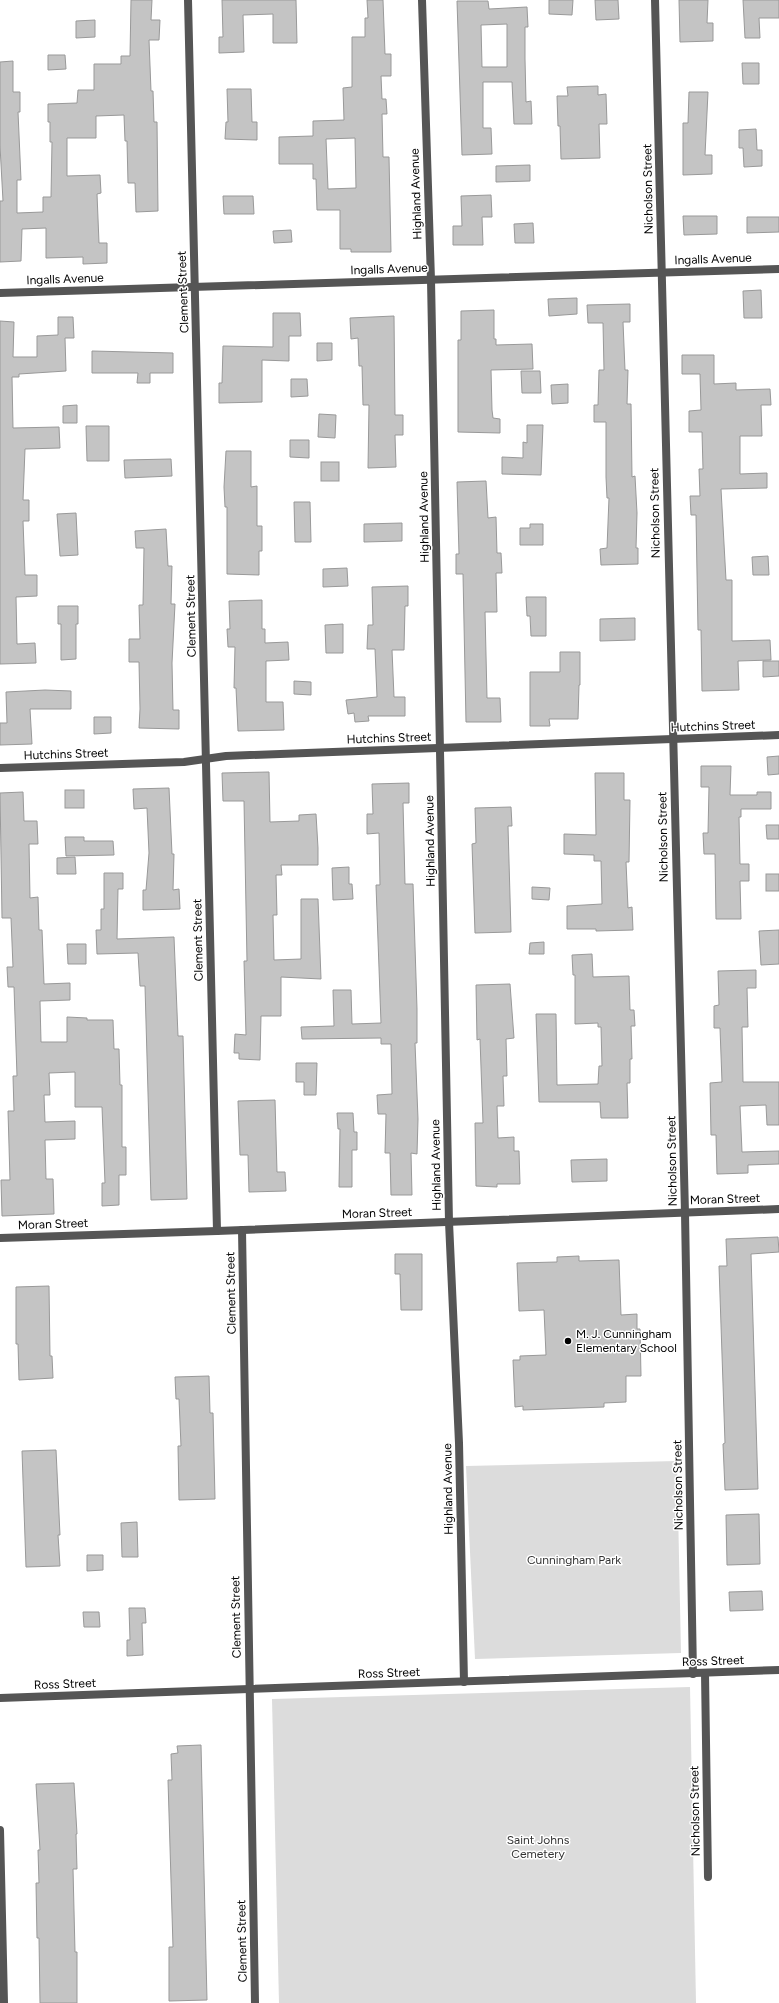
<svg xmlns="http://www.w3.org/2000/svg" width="779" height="2003" font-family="Figtree,sans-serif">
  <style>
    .green { fill: #dcdcdc }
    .building { fill: #c4c4c4; stroke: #999; fill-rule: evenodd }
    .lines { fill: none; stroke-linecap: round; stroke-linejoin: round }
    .minor { stroke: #555; stroke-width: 8 }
    .tertiary { stroke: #555; stroke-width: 8 }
    .poi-dot { fill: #000; stroke: #fff; stroke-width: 1.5 }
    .labels { text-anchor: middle; stroke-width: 3; stroke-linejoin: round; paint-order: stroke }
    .street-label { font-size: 12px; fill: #000; stroke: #fff }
    .poi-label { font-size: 12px; fill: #000; stroke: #fff; text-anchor: start }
    .park-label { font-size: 12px; fill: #333; stroke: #fff }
  </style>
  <rect width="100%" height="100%" fill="#fff"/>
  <!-- green -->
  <g class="green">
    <polygon points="677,1461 681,1653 475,1659 466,1466"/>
    <polygon points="690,1687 696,2003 279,2003 272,1699"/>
  </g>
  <!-- building -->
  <g class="building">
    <polygon points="131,0 152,0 151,20 160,20 159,40 149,40 151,91 153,91 154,122 157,122 158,211 136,212 135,183 128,183 127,141 125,141 124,115 96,116 96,138 67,138 67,176 100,175 101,193 97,194 99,243 107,243 107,263 83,264 83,257 46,258 46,228 22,229 21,261 0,262 0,201 3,201 0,146 0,62 13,61 13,92 20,92 20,112 18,112 21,180 17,180 17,213 43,212 43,197 51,197 52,142 50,142 50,122 48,122 48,104 77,103 78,90 94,90 94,64 121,64 121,56 130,56"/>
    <polygon points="222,0 296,0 297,43 273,43 273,14 243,15 244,52 219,53 219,37 223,37"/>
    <path d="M 367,0 L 383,0 L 385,54 L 391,54 L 391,76 L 381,76 L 382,99 L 386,99 L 387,114 L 382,114 L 383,157 L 389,157 L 391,252 L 351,252 L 351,249 L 340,249 L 340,210 L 317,210 L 316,179 L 313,179 L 313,164 L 279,164 L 279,137 L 313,136 L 313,121 L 344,120 L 343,88 L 352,87 L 352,37 L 365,37 L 365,18 L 368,18 ZM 355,138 L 356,188 L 328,189 L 326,139 Z"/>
    <polygon points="549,0 573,0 572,15 549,14"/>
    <polygon points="595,0 618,0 619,19 596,20"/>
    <polygon points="679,0 708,0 707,23 713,23 713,41 680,42"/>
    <polygon points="743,0 779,0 779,18 759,18 760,38 745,38"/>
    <path d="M 457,1 L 488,1 L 489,9 L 527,7 L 528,27 L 525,27 L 525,59 L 526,102 L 531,101 L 532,124 L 514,124 L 512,82 L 483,82 L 483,128 L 491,128 L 492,154 L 462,155 ZM 507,24 L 507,67 L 482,67 L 481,25 Z"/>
    <polygon points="95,20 95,37 76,38 76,21"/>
    <polygon points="48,55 65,55 66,69 48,70"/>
    <polygon points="742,63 759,63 759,84 743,84"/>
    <polygon points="598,86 598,95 606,94 607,124 599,124 600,158 561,159 560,126 558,126 557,96 568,96 567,87"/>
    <polygon points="227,89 251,89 252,122 257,122 257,140 225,139 226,122 228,122"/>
    <polygon points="689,92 708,92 705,155 712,155 712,174 683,175 683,123 688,123"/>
    <polygon points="756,129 757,150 762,150 762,166 744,167 743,148 739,148 739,130"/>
    <polygon points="530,165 530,181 496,182 496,166"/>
    <polygon points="491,195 492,217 482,217 483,245 453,245 453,226 462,226 461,196"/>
    <polygon points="223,196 253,196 254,214 224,214"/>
    <polygon points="683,216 717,216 717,234 684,235"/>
    <polygon points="747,217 779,217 779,232 747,233"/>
    <polygon points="533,223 534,243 515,243 514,224"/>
    <polygon points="291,230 292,242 274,243 273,231"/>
    <polygon points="761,290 762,318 744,318 743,291"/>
    <polygon points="577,298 577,314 549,316 548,299"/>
    <polygon points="630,304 630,322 623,322 625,370 628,370 627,404 631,404 632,477 635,476 637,513 636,548 638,548 638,564 601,565 600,549 607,548 609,498 607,498 606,477 606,422 594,422 594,405 598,405 599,370 604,370 603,323 588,323 587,305"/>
    <polygon points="494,310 494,339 496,339 496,345 532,344 533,369 491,370 492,410 493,418 500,419 500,433 458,432 458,340 461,340 461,311"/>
    <polygon points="273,313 300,313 301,336 289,336 289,361 262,360 262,402 219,403 219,383 222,383 223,346 273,347"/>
    <polygon points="394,316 395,415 403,415 403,435 395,435 396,467 368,468 369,405 363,405 362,366 359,366 358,338 351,339 350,318"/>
    <polygon points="58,317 73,317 74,338 65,338 66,371 19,374 19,377 12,377 13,428 59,427 60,448 25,449 23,500 29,500 29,521 23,521 25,575 37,575 37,596 16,597 17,644 35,643 36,663 0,664 0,321 14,322 13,357 37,357 37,336 58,335"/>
    <polygon points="317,343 332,343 332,360 317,361"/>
    <polygon points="92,351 173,353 173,373 150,373 150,383 137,383 138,373 92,373"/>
    <polygon points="682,355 714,355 714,384 736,383 736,390 770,389 771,405 761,405 762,436 740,436 740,474 767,473 767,488 721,489 726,580 732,580 732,641 770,640 771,660 738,661 739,690 702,691 701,630 698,630 696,515 691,515 690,496 700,496 699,469 703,469 702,432 689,432 689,411 701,410 700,374 682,374"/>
    <polygon points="521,371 540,371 541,393 522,393"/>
    <polygon points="291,379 307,379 308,396 291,397"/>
    <polygon points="568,384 568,403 552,404 551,385"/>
    <polygon points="77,405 77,423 63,423 63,406"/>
    <polygon points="319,414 336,415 335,438 318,437"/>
    <polygon points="527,425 543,425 541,475 502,474 502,457 523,458 523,442 527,443"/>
    <polygon points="86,426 109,426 109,461 87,461"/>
    <polygon points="290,440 309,440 309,458 290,457"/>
    <polygon points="226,451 251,451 251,487 257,486 257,526 262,526 262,551 259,551 259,575 227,574 227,507 225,507 224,487"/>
    <polygon points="171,459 172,476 125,478 124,460"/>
    <rect x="321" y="462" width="18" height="19"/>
    <polygon points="486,481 488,518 496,517 497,553 501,553 502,573 496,573 497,612 485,612 487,698 500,698 501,722 466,722 463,574 456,574 456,554 459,554 457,482"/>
    <polygon points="294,502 310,502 311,542 295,542"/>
    <polygon points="76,513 78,555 60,556 57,514"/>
    <polygon points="402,523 402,541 364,542 364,524"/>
    <polygon points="530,524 543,524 543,545 520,545 520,528 530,528"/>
    <polygon points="166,529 168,566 172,566 171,604 175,604 172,663 173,710 179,710 179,729 139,728 140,709 139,662 129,662 129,639 140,639 139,605 143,605 144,548 136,548 135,531"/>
    <polygon points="768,556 769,575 753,575 752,557"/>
    <polygon points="347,568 348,586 323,587 323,569"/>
    <polygon points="408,586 408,606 405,606 404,650 392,650 394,697 405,697 405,716 368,716 369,721 355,722 354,713 348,714 346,700 377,697 375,649 367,649 368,625 373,625 372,587"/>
    <polygon points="526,597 546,597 546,636 531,636 530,616 527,616"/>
    <polygon points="262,600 262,629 265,629 265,643 288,642 289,660 266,661 266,702 283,702 284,730 238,731 236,688 234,688 235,647 228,647 227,629 230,629 229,601"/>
    <polygon points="58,606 78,606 78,624 76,624 76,659 61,660 61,624 58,624"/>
    <polygon points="635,618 635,640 600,641 600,619"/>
    <polygon points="343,624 343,653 326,653 325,625"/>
    <polygon points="560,652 580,652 580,685 579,685 578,719 549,719 550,726 530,726 530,672 560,672"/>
    <polygon points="763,661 779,661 779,676 763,677"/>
    <polygon points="294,681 311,682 311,695 294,694"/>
    <polygon points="45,690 71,691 71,709 30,709 32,744 0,745 0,723 7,723 6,692"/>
    <polygon points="94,717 111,717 111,733 94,734"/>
    <polygon points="779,756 779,774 768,775 767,757"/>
    <polygon points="701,766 731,766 730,795 757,795 757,792 771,792 771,809 741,809 741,817 739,817 740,864 749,864 749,881 740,881 741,919 716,919 715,854 704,854 703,833 708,833 709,787 701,787"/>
    <polygon points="269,772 270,822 299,821 299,815 316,814 318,848 318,865 281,865 282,875 276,875 277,915 273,915 274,960 301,959 301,899 318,899 321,979 281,977 281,1016 261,1016 260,1060 239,1059 239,1053 234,1053 235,1034 246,1035 244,961 247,961 244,801 223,801 222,773"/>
    <polygon points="595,773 624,773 624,800 630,800 629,862 626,862 628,908 632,907 633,930 596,931 596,929 567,929 567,906 602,904 601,861 594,861 594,855 564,854 564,834 596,835"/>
    <polygon points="409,783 409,803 403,803 405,884 413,884 417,1009 417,1043 415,1043 418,1119 417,1154 411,1153 412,1195 391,1195 390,1153 385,1153 386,1114 378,1114 377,1095 392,1094 391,1044 381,1044 381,1038 302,1039 301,1027 334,1026 333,990 351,990 352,1024 381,1023 376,885 380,885 379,833 367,834 367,814 373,814 372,784"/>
    <polygon points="169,788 172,854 174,854 173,890 179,889 180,909 143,910 143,890 146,890 149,853 147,808 134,809 133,789"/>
    <rect x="65" y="790" width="19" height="18"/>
    <polygon points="23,792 24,821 37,821 38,844 29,844 30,898 38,897 39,930 42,930 44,984 70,983 70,1000 40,1001 41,1042 67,1042 67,1017 87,1018 87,1020 113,1020 114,1049 119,1049 120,1085 122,1085 122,1147 126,1147 126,1175 119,1175 119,1205 102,1206 102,1183 105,1183 102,1107 75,1107 75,1072 49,1073 50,1095 44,1095 45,1122 75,1121 75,1139 45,1140 46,1179 53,1179 54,1214 2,1216 1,1180 10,1180 8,1111 14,1111 13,1076 17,1076 14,987 8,987 7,967 13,967 11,918 2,918 0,793"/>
    <polygon points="511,807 512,826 508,826 511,932 475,933 472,844 476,843 475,808"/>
    <polygon points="766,825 779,825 779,839 767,839"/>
    <polygon points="65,837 84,837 84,841 113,841 114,855 66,856"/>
    <polygon points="75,857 76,874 57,874 57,858"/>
    <polygon points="349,867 349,884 352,884 353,899 333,900 332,868"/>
    <polygon points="104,873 123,873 123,889 118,889 117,939 174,937 178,1036 183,1036 187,1199 151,1200 145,986 140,986 138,953 97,954 96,930 101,930 101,909 104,909"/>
    <rect x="766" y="874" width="13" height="17"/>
    <polygon points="532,887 550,888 549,900 532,899"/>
    <polygon points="779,930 779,964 761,965 759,931"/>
    <polygon points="544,942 544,954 529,954 530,943"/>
    <polygon points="67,944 86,944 86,964 68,964"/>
    <polygon points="592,954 593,977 629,976 630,1010 634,1010 635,1026 631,1026 632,1059 630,1059 630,1083 627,1083 628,1118 601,1118 600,1102 539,1102 536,1014 556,1014 557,1085 598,1084 599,1066 602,1066 601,1027 598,1027 598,1023 575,1024 575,975 573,975 572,955"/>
    <polygon points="756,970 756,988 747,988 748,1027 742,1027 743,1082 779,1082 779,1125 767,1125 766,1105 740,1106 742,1152 779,1151 779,1164 748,1165 748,1173 717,1174 716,1135 711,1135 710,1083 722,1082 720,1028 714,1028 714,1006 719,1005 718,971"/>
    <polygon points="510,984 514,1038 506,1039 507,1076 503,1076 504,1106 497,1106 498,1138 514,1137 514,1151 519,1151 520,1184 497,1184 497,1187 476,1186 475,1123 483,1123 480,1039 477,1040 476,985"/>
    <polygon points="296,1063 317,1063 316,1095 304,1095 304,1082 296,1082"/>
    <polygon points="275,1100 277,1172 285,1172 286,1191 249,1192 248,1155 240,1155 238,1101"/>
    <polygon points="337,1113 353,1113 354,1132 357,1132 357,1150 352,1150 352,1187 339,1187 340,1129 338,1129"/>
    <polygon points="607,1159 607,1181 572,1182 571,1160"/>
    <polygon points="778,1237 779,1252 751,1254 758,1489 725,1490 723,1444 725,1443 719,1266 727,1266 726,1239"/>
    <polygon points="395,1254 422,1254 422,1310 401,1310 400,1274 395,1274"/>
    <polygon points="579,1256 579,1261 619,1260 621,1315 637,1314 637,1329 640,1329 641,1376 626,1376 626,1402 604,1403 604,1407 523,1410 523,1406 515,1407 513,1360 520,1360 520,1356 546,1355 544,1310 519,1311 517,1263 557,1262 557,1257"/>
    <polygon points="49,1286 50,1356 52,1356 53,1378 19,1380 18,1344 16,1344 16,1287"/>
    <polygon points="209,1376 210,1413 213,1413 215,1499 179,1500 178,1446 181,1446 179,1399 176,1399 175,1377"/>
    <polygon points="56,1450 60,1535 58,1535 60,1566 26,1567 22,1451"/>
    <polygon points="759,1514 760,1564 727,1565 726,1515"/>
    <polygon points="137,1522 138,1557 122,1557 121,1523"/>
    <polygon points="87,1555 103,1555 103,1570 87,1571"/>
    <polygon points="762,1591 763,1610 730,1611 729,1592"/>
    <polygon points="129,1608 145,1608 146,1623 142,1623 143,1655 127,1656 127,1640 130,1640"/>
    <polygon points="83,1612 99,1612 100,1627 84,1627"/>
    <polygon points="201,1745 207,2000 169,2001 169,1947 173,1947 168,1780 172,1780 171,1754 178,1753 177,1746"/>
    <polygon points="74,1783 77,1834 76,1834 77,1869 73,1869 75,1952 77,1952 77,2003 40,2003 39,1938 37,1938 36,1883 39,1883 38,1850 40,1850 36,1784"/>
  </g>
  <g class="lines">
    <!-- minor -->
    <g class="minor">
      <polyline points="188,0 217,1231"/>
      <polyline points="422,0 431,280 449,1222 459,1443 464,1682"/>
      <polyline points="655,0 685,1213 693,1674"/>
      <polyline points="0,768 184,762 226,756 779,735"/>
      <polyline points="242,1230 255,2003"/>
      <polyline points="0,1238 217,1231 779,1209"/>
      <polyline points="705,1673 708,1877"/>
      <polyline points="0,1698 779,1670"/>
      <polyline points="0,1830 4,2003"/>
    </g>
    <!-- tertiary -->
    <polyline class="tertiary" points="0,293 779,269"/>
  </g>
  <!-- markers -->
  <circle class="poi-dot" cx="568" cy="1341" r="4"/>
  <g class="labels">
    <!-- street labels -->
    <g class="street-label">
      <text transform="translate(648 189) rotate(-91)" y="4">Nicholson Street</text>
      <text transform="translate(416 194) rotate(-92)" y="4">Highland Avenue</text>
      <text transform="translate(713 259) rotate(-2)" y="4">Ingalls Avenue</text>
      <text transform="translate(389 269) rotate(-2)" y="4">Ingalls Avenue</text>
      <text transform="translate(65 279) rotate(-2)" y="4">Ingalls Avenue</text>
      <text transform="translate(183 292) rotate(-92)" y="4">Clement Street</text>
      <text transform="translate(655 513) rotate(-91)" y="4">Nicholson Street</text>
      <text transform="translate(424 517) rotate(-91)" y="4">Highland Avenue</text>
      <text transform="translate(191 616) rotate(-91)" y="4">Clement Street</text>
      <text transform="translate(713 726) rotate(-2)" y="4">Hutchins Street</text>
      <text transform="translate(389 738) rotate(-2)" y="4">Hutchins Street</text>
      <text transform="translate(66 754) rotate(-2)" y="4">Hutchins Street</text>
      <text transform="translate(663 837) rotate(-91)" y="4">Nicholson Street</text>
      <text transform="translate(430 841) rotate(-91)" y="4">Highland Avenue</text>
      <text transform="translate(198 940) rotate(-91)" y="4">Clement Street</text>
      <text transform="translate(672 1161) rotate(-91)" y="4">Nicholson Street</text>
      <text transform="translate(436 1165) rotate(-91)" y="4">Highland Avenue</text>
      <text transform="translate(725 1199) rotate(-2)" y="4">Moran Street</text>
      <text transform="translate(377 1213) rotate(-2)" y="4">Moran Street</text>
      <text transform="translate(53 1224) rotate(-2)" y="4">Moran Street</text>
      <text transform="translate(231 1293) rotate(-91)" y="4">Clement Street</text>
      <text transform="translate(678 1485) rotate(-91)" y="4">Nicholson Street</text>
      <text transform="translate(448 1489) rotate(-91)" y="4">Highland Avenue</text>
      <text transform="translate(236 1617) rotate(-91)" y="4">Clement Street</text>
      <text transform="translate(713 1661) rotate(-2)" y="4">Ross Street</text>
      <text transform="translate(389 1673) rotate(-2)" y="4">Ross Street</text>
      <text transform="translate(65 1684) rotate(-2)" y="4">Ross Street</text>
      <text transform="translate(695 1811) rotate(-91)" y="4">Nicholson Street</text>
      <text transform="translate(242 1941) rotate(-91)" y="4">Clement Street</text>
    </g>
    <!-- poi labels -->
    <g class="poi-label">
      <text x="576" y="1338">M. J. Cunningham<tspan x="576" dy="14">Elementary School</tspan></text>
    </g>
    <!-- park labels -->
    <g class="park-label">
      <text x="574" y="1564">Cunningham Park</text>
      <text x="538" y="1844">Saint Johns<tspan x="538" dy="14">Cemetery</tspan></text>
    </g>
  </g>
</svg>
